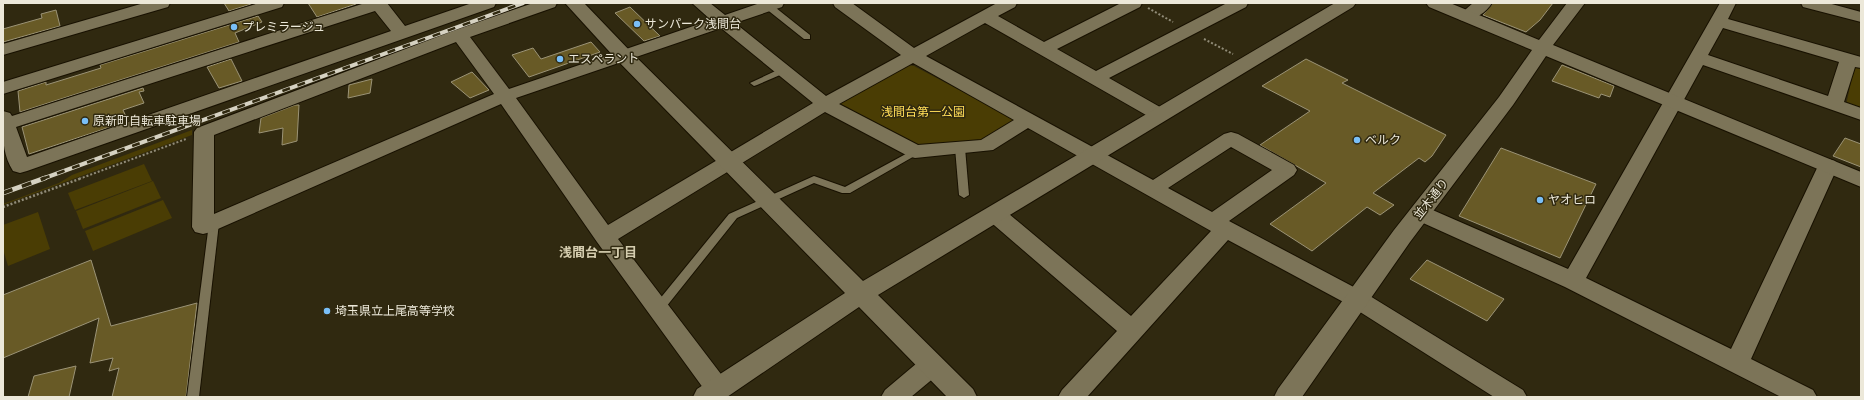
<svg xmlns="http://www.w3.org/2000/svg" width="1864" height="400" font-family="Jost,'Noto Sans JP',sans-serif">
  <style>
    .green { fill: #4a3d04 }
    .building { fill: #685a26; stroke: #9b9376 }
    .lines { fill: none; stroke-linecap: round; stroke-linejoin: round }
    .service-casing { stroke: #181100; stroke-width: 2 }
    .minor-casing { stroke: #181100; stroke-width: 2 }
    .tertiary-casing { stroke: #181100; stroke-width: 2 }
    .path-far1 { stroke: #918c78; stroke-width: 2; stroke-dasharray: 2 2; stroke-linecap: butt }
    .path { stroke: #918c78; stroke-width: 2.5; stroke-dasharray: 2 2; stroke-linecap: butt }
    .service { fill: #7c7458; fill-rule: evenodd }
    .minor { fill: #7c7458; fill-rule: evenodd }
    .tertiary { fill: #7c7458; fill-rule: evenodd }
    .rail-far1-casing { stroke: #d6d2c2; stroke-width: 4 }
    .rail-casing { stroke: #d6d2c2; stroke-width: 5 }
    .rail-far1 { stroke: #302910; stroke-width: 2.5; stroke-dasharray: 8; stroke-linecap: butt }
    .rail { stroke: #302910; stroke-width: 3.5; stroke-dasharray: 10; stroke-linecap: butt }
    .poi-dot { fill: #79bff8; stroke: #302910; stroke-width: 1.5 }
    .labels { text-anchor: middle; stroke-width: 3; stroke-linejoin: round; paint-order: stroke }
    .poi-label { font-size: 12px; fill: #ece8d9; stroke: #302910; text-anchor: start }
    .park-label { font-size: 12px; fill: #ffdd58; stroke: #302910 }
    .street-label { font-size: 12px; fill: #ece8d9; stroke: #302910 }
    .neighbourhood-label { font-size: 13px; font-weight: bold; fill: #d4ccae; stroke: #302910 }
  </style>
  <rect width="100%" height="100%" fill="#302910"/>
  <!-- green -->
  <g class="green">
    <polygon points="1855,64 1861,66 1861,110 1846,105"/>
    <polygon points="906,65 914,66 1012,118 1013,126 984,144 915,150 837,105"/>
    <polygon points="192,130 192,135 3,205 3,204 59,183 72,175"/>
    <polygon points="144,164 152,181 75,210 68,193"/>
    <polygon points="153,181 161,198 83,229 76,211"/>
    <polygon points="163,200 172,218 93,251 85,231"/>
    <polygon points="38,212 50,249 8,266 3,249 3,225"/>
  </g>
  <!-- building -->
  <g class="building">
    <polygon points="224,3 251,3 251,4 229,11"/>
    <polygon points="308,3 356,3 356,4 317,17"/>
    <polygon points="1493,3 1553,3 1540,20 1526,32 1483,15"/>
    <polygon points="630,7 660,36 644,41 615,13"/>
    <polygon points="56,10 60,26 3,42 3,29 42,18 41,14"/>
    <polygon points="258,16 262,22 235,33 239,42 20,112 18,91 46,82 46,85 101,68 100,65"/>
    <polygon points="591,42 600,52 529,77 512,55 533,48 541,59"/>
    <polygon points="231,59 242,81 219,88 207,67"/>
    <polygon points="1306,59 1348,80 1342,83 1446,135 1432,156 1425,162 1419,158 1373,193 1394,205 1380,215 1367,207 1312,251 1270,224 1326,183 1260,145 1310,111 1262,86"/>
    <polygon points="1562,65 1614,86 1610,97 1601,94 1599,98 1552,81"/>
    <polygon points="472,72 489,90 470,98 451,82"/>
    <polygon points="372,79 370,93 348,98 349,85"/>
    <polygon points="143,88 144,91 139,92 144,103 123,110 128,121 29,154 22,127"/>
    <polygon points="295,105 299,105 297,141 282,145 283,128 259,133 261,118"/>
    <polygon points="1845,138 1861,144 1861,167 1833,156"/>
    <polygon points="1501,148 1596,184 1560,258 1459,216"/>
    <polygon points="91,260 111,326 197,303 186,397 112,397 119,368 109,371 113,358 90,363 99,318 3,358 3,295"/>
    <polygon points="1427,260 1504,299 1487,321 1410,279"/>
    <polygon points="76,366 69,397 28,397 34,376"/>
  </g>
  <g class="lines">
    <!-- service casing -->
    <g class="service-casing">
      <g id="service">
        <polygon points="765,4 771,4 810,35 810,39 804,39 765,8"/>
        <polygon points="784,67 788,70 787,72 757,85 754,86 750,83"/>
        <polygon points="960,145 965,148 969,195 964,198 959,195 955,148"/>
        <polygon points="915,149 920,152 918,154 850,193 842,193 814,183 737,218 662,312 654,312 652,309 654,306 729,214 814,176 845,187"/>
        <polygon points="214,219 219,223 199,397 187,397 209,223"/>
      </g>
    </g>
    <!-- minor casing -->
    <g class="minor-casing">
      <g id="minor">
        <polygon points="144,3 170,3 168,7 3,55 3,44"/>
        <polygon points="259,3 284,3 282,7 3,94 3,82"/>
        <path d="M 365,3 L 387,3 L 405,26 L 472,3 L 496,3 L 494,7 L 27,171 L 20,173 L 13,171 C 1,152 3,132 3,111 L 10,113 L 12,116 ZM 375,11 L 391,31 L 27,157 L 16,127 Z"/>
        <path d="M 533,3 L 557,3 L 555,7 L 470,37 L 509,89 L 711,20 L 692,3 L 710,3 L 725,15 L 760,3 L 784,3 L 782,7 L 735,23 L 826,96 L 901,55 L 835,7 L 833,3 L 852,3 L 914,48 L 997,3 L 1017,3 L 1015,7 L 998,16 L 1044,42 L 1121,3 L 1142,3 L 1140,7 L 1057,49 L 1096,71 L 1227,3 L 1248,3 L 1246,7 L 1109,78 L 1167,111 L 1170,115 L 1167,119 L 1160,121 L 1153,119 L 985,23 L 926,56 L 1153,180 L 1224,134 L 1231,132 L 1238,134 L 1294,165 L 1297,170 L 1294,175 L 1229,221 L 1365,293 L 1523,390 L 1527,397 L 1494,397 L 1349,305 L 1228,240 L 1087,397 L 1058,397 L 1062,390 L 1117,331 L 987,219 L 984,214 L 987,209 L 995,207 L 1003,209 L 1131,316 L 1211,231 L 1028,128 L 993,150 L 915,158 L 908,156 L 825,112 L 618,239 L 727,382 L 731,389 L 727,396 L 725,397 L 709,396 L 597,242 L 501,104 L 211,232 L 203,234 L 195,232 L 192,227 L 194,132 L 197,128 L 453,31 ZM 721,28 L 813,103 L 608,225 L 516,98 ZM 456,42 L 494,94 L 214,214 L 214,135 ZM 913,63 L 1014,120 L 981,140 L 918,145 L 839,104 ZM 1231,147 L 1272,170 L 1212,212 L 1168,188 Z"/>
        <path d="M 1473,3 L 1492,3 C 1486,13 1472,22 1460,20 L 1458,16 Z"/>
        <path d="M 1720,3 L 1736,3 L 1728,19 L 1861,57 L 1861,68 L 1855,67 L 1844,102 L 1861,108 L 1861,120 L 1703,65 L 1586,278 L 1731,349 L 1818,166 L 1821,161 L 1828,159 L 1835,161 L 1838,166 L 1751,359 L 1813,390 L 1817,397 L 1781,397 L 1565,287 L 1412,218 L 1409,213 L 1412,208 L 1420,206 L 1428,208 L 1568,269 ZM 1723,28 L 1839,62 L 1828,96 L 1708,55 Z"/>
        <polygon points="1801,3 1828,3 1861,12 1861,22 1803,7"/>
        <polygon points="932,355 941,358 944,365 941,372 911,397 881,397 885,390 923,358"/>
      </g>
    </g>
    <!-- tertiary casing -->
    <g class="tertiary-casing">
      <g id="tertiary">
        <polygon points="565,3 584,3 631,52 863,281 1335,3 1356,3 1353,7 878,295 973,389 977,397 947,397 859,307 727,397 693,397 697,389 845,293 617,60"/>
        <polygon points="1426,3 1450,3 1539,40 1567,3 1585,3 1553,45 1861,172 1861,187 1546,56 1513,105 1410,242 1302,397 1274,397 1278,389 1394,230 1499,97 1532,50 1429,7"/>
      </g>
    </g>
    <!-- path-far1 -->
    <g class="path-far1">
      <polyline points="1148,8 1173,22"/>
      <polyline points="1204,39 1233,54"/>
      <polyline points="79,179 186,139"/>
    </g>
    <!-- path -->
    <polyline class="path" points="3,207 82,178"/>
    <!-- service -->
    <use href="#service" class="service"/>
    <!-- minor -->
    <use href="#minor" class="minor"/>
    <!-- tertiary -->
    <use href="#tertiary" class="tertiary"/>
    <!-- rail-far1 casing -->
    <g class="rail-far1-casing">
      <polyline id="rail-far1" points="42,179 523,3"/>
    </g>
    <!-- rail casing -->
    <g class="rail-casing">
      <polyline id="rail" points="3,193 45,178"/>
    </g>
    <!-- rail-far1 -->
    <use href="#rail-far1" class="rail-far1"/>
    <!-- rail -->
    <use href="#rail" class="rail"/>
  </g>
  <!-- markers -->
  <g class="poi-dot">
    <circle cx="637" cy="24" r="4"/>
    <circle cx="234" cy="27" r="4"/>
    <circle cx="560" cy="59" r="4"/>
    <circle cx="85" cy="121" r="4"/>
    <circle cx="1357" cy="140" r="4"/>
    <circle cx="1540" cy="200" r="4"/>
    <circle cx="327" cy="311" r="4"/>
  </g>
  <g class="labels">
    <!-- poi labels -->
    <g class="poi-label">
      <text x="645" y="28">サンパーク浅間台</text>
      <text x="242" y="31">プレミラージュ</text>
      <text x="568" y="63">エスペラント</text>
      <text x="93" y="125">原新町自転車駐車場</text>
      <text x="1365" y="144">ベルク</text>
      <text x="1548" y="204">ヤオヒロ</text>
      <text x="335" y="315">埼玉県立上尾高等学校</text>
    </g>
    <!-- park labels -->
    <g class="park-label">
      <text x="923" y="116">浅間台第一公園</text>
    </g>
    <!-- street labels -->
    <g class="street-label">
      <text transform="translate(1431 199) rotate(-52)" y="4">並木通り</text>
    </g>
    <!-- neighbourhood labels -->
    <g class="neighbourhood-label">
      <text x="598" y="257">浅間台一丁目</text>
    </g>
  </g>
  <!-- border -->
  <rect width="1864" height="400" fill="none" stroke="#ece8d9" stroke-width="8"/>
</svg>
